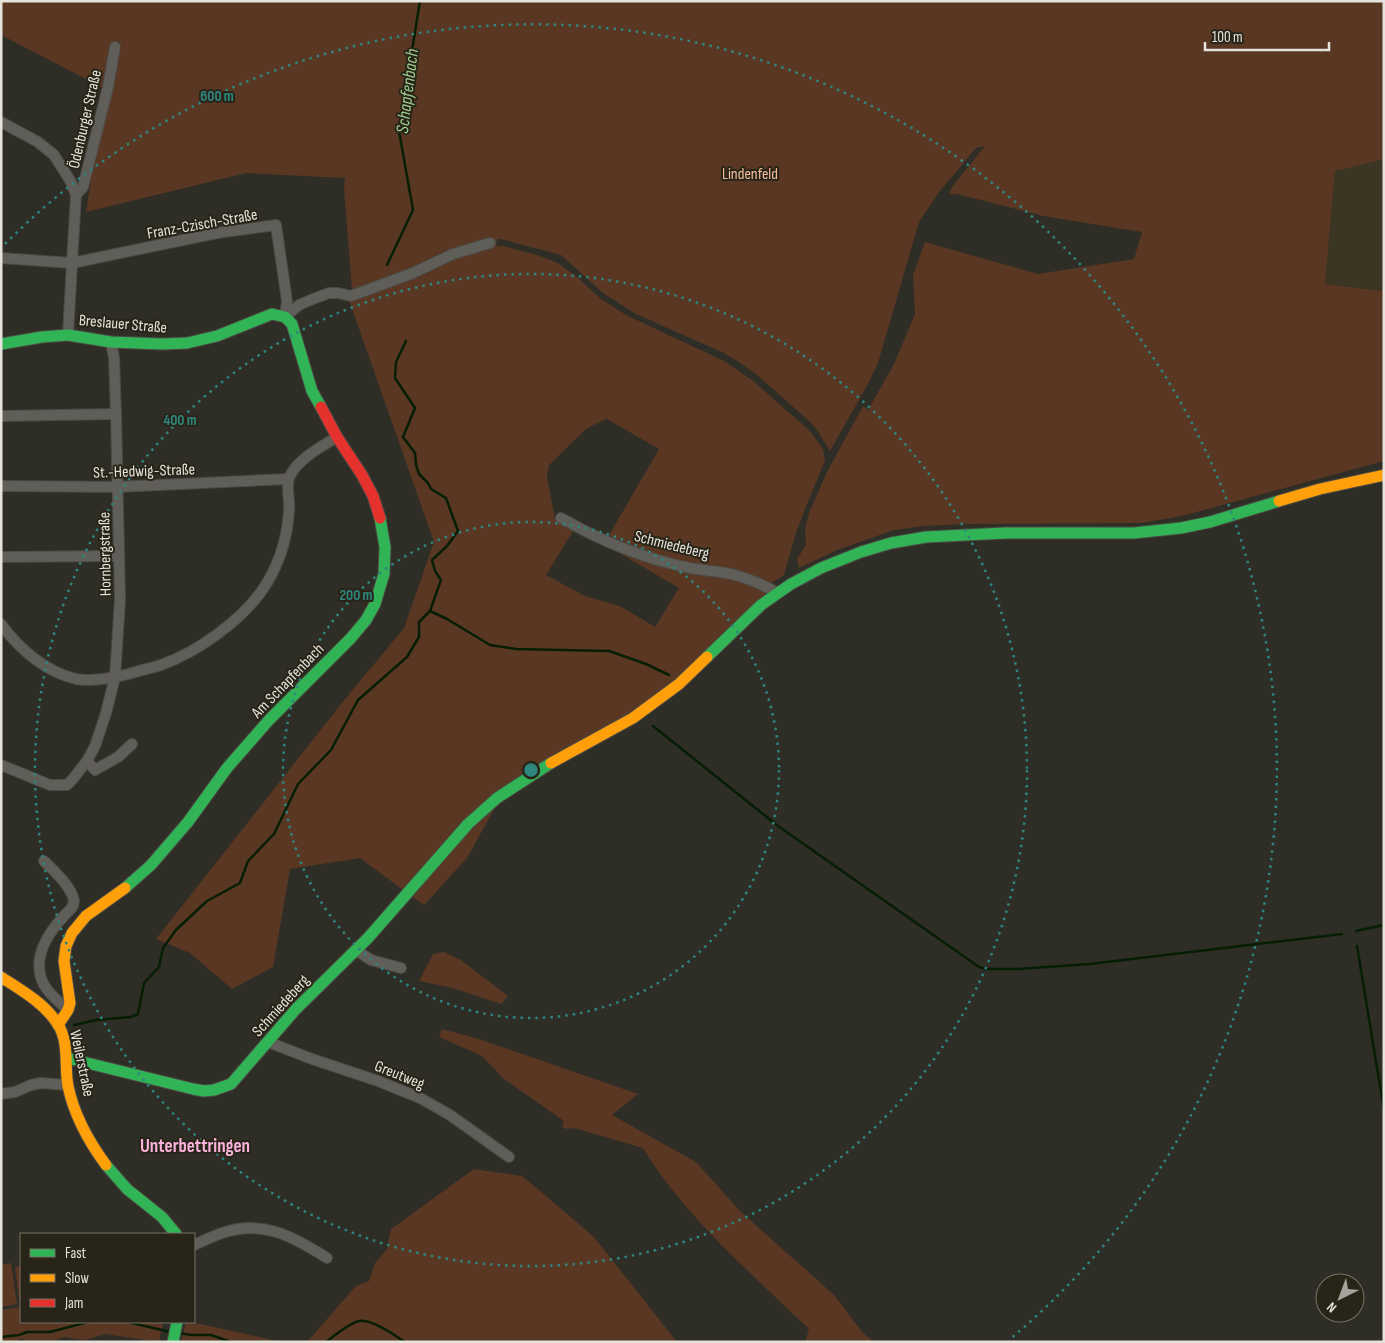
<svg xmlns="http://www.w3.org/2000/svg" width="1385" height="1343" font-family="'Sofia Sans Condensed',sans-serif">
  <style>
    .built { fill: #3a3623 }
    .green { fill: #5a3723; fill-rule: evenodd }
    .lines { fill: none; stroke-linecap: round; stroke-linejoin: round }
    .stream { stroke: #061e03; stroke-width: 2.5 }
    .street-casing { stroke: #4b4a44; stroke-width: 12 }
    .fast-casing { stroke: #4b4a44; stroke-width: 13 }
    .slow-casing { stroke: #4b4a44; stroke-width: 13 }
    .jam-casing { stroke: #4b4a44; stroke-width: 13 }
    .street { stroke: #605e59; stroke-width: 10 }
    .fast { stroke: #30b455; stroke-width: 11 }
    .slow { stroke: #ff9f0a; stroke-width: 11 }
    .jam { stroke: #e5322d; stroke-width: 11 }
    .ring { fill: none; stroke: #2f867e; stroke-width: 2.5; stroke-dasharray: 2.5 5 }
    .labels { text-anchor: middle; stroke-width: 4; stroke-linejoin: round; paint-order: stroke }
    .street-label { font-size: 16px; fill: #e5e3db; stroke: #282518 }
    .park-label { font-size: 16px; fill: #f7be9d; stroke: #282518 }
    .water-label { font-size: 18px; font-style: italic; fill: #9dce90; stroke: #282518 }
    .quarter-label { font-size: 19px; font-weight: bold; fill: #fab1db; stroke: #282518 }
    .centre { fill: #2f867e; stroke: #282518; stroke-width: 2.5 }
    .ring-label { font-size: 15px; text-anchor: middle; font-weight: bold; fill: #2f867e; stroke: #282518; stroke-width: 4; stroke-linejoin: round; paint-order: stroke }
  </style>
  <rect width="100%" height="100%" fill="#2e2d26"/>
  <!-- built -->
  <polygon class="built" points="1380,159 1384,159 1384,291 1325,284 1335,171"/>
  <!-- green -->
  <g class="green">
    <path d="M 1,1 L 1384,1 L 1384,159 L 1335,171 L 1325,284 L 1383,291 L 1384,461 L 1182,516 L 1142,523 L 965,524 L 924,526 L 894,530 L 837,550 L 799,568 L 797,559 L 806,545 L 805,529 L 809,513 L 827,472 L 863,406 L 868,410 L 894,364 L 915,314 L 913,275 L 925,242 L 1038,274 L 1134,259 L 1142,232 L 1043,216 L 957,194 L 949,194 L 952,187 L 985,146 L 976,148 L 939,192 L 919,222 L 878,363 L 868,384 L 830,451 L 817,430 L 808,420 L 757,375 L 739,362 L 724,353 L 636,314 L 603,293 L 561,255 L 500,239 L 497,239 L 496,246 L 503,246 L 537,255 L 558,263 L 577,277 L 601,299 L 626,315 L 724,361 L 752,380 L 810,431 L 823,449 L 825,461 L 809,499 L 796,533 L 784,575 L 762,589 L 765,593 L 764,597 L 692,665 L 648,703 L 553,756 L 403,890 L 360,858 L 290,869 L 273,967 L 232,989 L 190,953 L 156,939 L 341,704 L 404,628 L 434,542 L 350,303 L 352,290 L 344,189 L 345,178 L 246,173 L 86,212 L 93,167 L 109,91 L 1,35 ZM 607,419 L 659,449 L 604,544 L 679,588 L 655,627 L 620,606 L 585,596 L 546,575 L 573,531 L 555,519 L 547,477 L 549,465 L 587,428 Z"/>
    <polygon points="497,804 467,858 424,905 410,895 470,828"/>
    <polygon points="444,952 461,960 508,996 501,1004 453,988 419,981 433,954"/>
    <path d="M 442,1029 L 479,1039 L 638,1094 L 612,1115 L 696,1162 L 740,1211 L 834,1295 L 863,1333 L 874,1342 L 805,1342 L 809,1329 C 751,1273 685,1217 643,1148 L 574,1128 L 567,1129 L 562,1127 L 564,1121 L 504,1079 L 482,1056 L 439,1037 Z"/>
    <polygon points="474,1169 522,1176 532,1184 594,1237 677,1342 307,1342 356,1286 369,1281 375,1263 387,1249 391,1229"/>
    <polygon points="11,1263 17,1304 1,1307 1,1265"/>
    <polygon points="21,1266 21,1322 163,1322 159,1342 105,1334 85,1340 64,1337 51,1342 29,1342 21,1338 17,1342 1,1342 1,1310 20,1307 15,1267"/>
    <polygon points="186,1322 191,1322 282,1342 181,1342"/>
  </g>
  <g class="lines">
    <!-- stream -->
    <g class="stream">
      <polyline points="387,265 413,210 399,131 420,1"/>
      <polyline points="430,611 447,619 490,645 516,649 609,651 646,664 669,675"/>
      <polyline points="653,726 778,826 979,967 986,969 1018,969 1090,964 1342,934"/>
      <polyline points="1356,931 1384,925"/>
      <polyline points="1357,946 1384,1110"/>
      <polyline points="74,1025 96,1020 131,1017 138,1014 144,983 159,967 163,948 176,930 207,901 240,883 248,861 274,834 298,784 331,750 358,700 407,657 419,637 419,622 430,611 441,580 435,571 432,560 447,546 458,531 446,498 431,489 428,483 419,474 416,465 415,453 403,437 415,408 395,378 396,362 406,341"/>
      <polyline points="128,1322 170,1332"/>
      <polyline points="178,1333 192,1335 211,1335 231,1342"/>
      <polyline points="1,1337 19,1335 27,1332 50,1332 88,1322"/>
      <path d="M 326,1342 C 334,1336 349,1323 359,1321 C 372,1319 394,1335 405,1342"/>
    </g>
    <!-- street casing -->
    <g class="street-casing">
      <g id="street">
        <polyline points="1,122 38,142 54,155 71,182 76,195 72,263 217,233 276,225 287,301 285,317"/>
        <polyline points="76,195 83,187 108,87 115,47"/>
        <polyline points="1,258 72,263 68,335"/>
        <polyline points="285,317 299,305 313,299 329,293 338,293 351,296 413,273 453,254 490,243"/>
        <polyline points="1,416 116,414"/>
        <polyline points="1,486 117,487 288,479"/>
        <path d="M 561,518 C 601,541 644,559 690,568 C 705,571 721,571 735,575 C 750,579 765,586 778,593"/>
        <polyline points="1,557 118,556"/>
        <path d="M 1,624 C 19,649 46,672 76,679 C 95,682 114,678 132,673 C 142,670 152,668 161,665 C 197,652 238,623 261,592 C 278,568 287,541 289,511 C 290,502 286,486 289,478 C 296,460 322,446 337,437"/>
        <polyline points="87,761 95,770 118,757 132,744"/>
        <polyline points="1,765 50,785 67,785 72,780 87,761 95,746 106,713 115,677 120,600 116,414 114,358 111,342"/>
        <path d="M 44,861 C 54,871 72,887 74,901 C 74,908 68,911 64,916 C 47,934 31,960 44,985 C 50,995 60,1003 68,1010"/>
        <polyline points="356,950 371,960 401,968"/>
        <polyline points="268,1042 312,1059 378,1081 420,1098 450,1115 509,1157"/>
        <polyline points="1,1094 15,1092 31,1085 41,1083 68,1085"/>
        <path d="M 194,1245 C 203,1241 213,1236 222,1233 C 263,1219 294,1237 327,1258"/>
      </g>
    </g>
    <!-- fast casing -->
    <g class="fast-casing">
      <g id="fast">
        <polyline points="1,344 42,337 68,335 111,342 162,344 187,343 217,336 272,314 285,317 292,324 312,391 321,407"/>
        <polyline points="707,657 761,605 791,584 821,568 861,552 891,543 926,537 1005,533 1134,533 1181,528 1210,522 1279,501"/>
        <polyline points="125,888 151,865 188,822 227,768 269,720 351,638 366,620 375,604 384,574 385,547 380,518"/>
        <polyline points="67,1058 193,1089 204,1091 214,1090 231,1084 296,1009 368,938 468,824 497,798 551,763"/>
        <polyline points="106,1165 127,1189 162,1217 176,1234"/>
        <polyline points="173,1342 177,1322"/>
      </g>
    </g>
    <!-- slow casing -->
    <g class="slow-casing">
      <g id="slow">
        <polyline points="1279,501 1320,489 1384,475"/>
        <polyline points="551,763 633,718 679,684 707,657"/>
        <path d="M 1,977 C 21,990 44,1003 57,1023 C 70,1042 64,1065 68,1086 C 74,1115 89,1142 106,1165"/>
        <polyline points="58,1025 68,1010 70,1003 64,961 66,946 72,933 86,916 125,888"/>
      </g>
    </g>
    <!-- jam casing -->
    <g class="jam-casing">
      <polyline id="jam" points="321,407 337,437 362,475 373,496 380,518"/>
    </g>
    <!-- street -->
    <use href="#street" class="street"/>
    <!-- fast -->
    <use href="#fast" class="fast"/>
    <!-- slow -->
    <use href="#slow" class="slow"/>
    <!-- jam -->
    <use href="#jam" class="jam"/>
  </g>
  <!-- distance rings -->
  <g class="ring">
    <circle cx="531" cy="770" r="248"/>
    <circle cx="531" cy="770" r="496"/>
    <path d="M5 244A744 744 0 1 1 1009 1340"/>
  </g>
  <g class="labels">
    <!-- street labels -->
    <g class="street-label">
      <text transform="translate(84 119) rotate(-77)" y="6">Ödenburger Straße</text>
      <text transform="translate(202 223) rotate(-10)" y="6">Franz-Czisch-Straße</text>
      <text transform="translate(123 323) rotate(5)" y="6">Breslauer Straße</text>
      <text transform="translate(144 470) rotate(-2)" y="6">St.-Hedwig-Straße</text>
      <text transform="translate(672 544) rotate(14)" y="6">Schmiedeberg</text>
      <text transform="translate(104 554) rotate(-91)" y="6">Hornbergstraße</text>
      <text transform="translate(287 680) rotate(-46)" y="6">Am Schapfenbach</text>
      <text transform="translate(280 1005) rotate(-48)" y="6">Schmiedeberg</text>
      <text transform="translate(83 1063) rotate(78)" y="6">Weilerstraße</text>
      <text transform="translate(400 1074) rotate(22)" y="6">Greutweg</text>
    </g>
    <!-- park labels -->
    <g class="park-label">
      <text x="750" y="179">Lindenfeld</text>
    </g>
    <!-- water labels -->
    <g class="water-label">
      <text transform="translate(407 91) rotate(-83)" y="6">Schapfenbach</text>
    </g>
    <!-- quarter labels -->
    <g class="quarter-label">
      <text x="195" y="1152">Unterbettringen</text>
    </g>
  </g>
  <circle cx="531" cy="770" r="8" class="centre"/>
  <g class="ring-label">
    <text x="217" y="101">600 m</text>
    <text x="180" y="425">400 m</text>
    <text x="356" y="600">200 m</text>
  </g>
  <!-- border -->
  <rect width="1385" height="1343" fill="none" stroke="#e5e3db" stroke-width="5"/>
  <!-- legend -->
  <rect x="20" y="1233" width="175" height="90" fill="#282518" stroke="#747166"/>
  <rect x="30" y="1249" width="25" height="8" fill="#30b455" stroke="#747166"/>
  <text x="65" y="1258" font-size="15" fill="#e5e3db">Fast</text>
  <rect x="30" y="1274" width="25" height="8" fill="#ff9f0a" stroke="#747166"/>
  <text x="65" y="1283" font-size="15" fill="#e5e3db">Slow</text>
  <rect x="30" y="1299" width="25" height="8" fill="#e5322d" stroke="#747166"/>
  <text x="65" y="1308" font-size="15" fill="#e5e3db">Jam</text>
  <!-- north arrow -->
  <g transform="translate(1340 1298) rotate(222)"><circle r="24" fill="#282518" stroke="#747166"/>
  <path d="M0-4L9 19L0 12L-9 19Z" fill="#a5a39c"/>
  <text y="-8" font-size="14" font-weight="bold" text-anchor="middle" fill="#e5e3db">N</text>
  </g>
  <!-- scale -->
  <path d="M1205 42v8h124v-8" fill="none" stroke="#e5e3db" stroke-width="2.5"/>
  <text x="1212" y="42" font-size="15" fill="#e5e3db" stroke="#282518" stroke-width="4" paint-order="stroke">100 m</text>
</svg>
